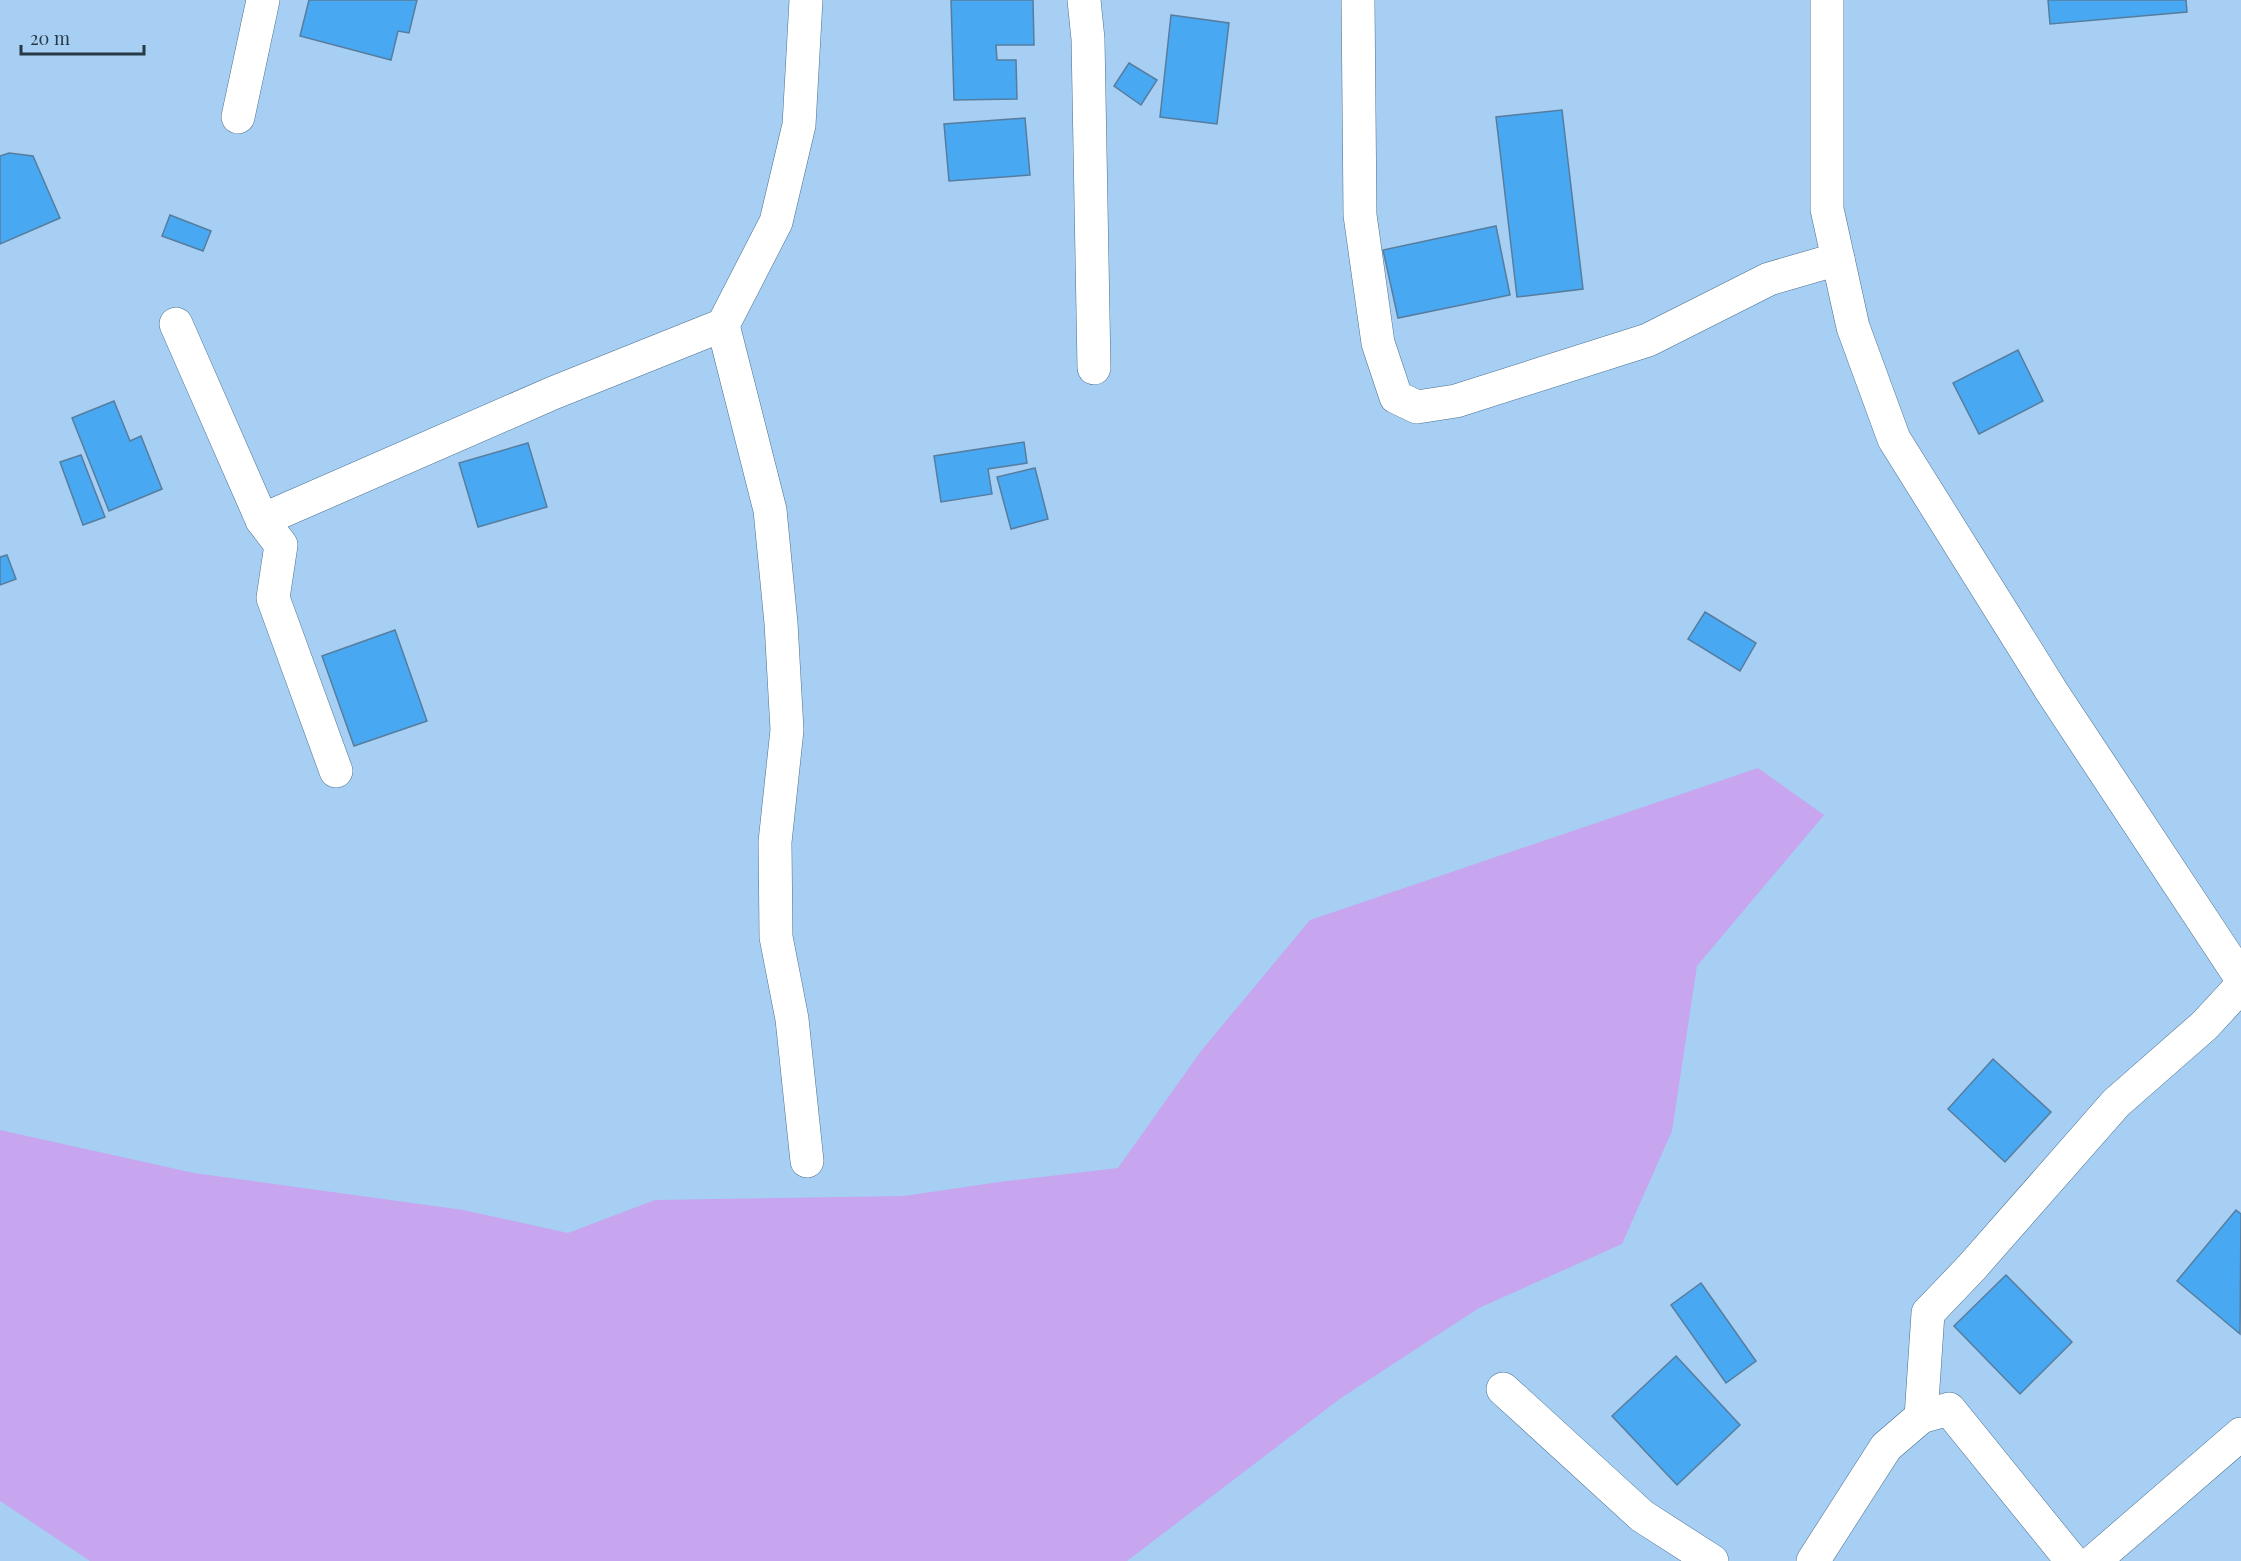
<svg xmlns="http://www.w3.org/2000/svg" width="2241" height="1561" font-family="'Playfair Display',serif">
  <style>
    .green { fill: #c7a5ef }
    .building { fill: #48a8f2; stroke: #577d9e; stroke-width: 1.5 }
    .lines { fill: none; stroke-linecap: round; stroke-linejoin: round }
    .minor-casing { stroke: #496f8f; stroke-width: 34 }
    .minor { stroke: #fff; stroke-width: 33 }
  </style>
  <rect width="100%" height="100%" fill="#a6cff3"/>
  <!-- green -->
  <polygon class="green" points="1758,768 1824,815 1697,966 1672,1131 1622,1244 1479,1308 1341,1398 1127,1561 90,1561 0,1501 0,1130 194,1173 463,1210 568,1233 655,1200 904,1196 999,1182 1118,1168 1201,1051 1310,920"/>
  <!-- building -->
  <g class="building">
    <polygon points="309,0 417,0 409,33 398,31 391,60 300,36"/>
    <polygon points="951,0 1033,0 1034,45 996,45 997,60 1016,60 1017,99 954,100"/>
    <polygon points="2048,0 2186,0 2187,12 2050,24"/>
    <polygon points="1171,15 1229,23 1217,124 1160,117"/>
    <polygon points="1129,63 1157,80 1141,105 1114,86"/>
    <polygon points="1562,110 1583,289 1517,297 1496,117"/>
    <polygon points="1025,118 1030,175 949,181 944,124"/>
    <polygon points="9,153 33,156 60,218 0,244 0,156"/>
    <polygon points="170,215 211,231 203,251 162,236"/>
    <polygon points="1496,226 1510,295 1398,318 1383,250"/>
    <polygon points="2018,350 2043,401 1979,434 1953,383"/>
    <polygon points="114,401 130,441 141,436 162,489 109,511 72,418"/>
    <polygon points="1024,442 1027,463 988,469 992,494 941,502 934,456"/>
    <polygon points="528,443 547,507 478,527 459,463"/>
    <polygon points="81,455 105,517 83,525 60,462"/>
    <polygon points="1035,468 1048,519 1011,529 997,477"/>
    <polygon points="7,555 16,579 0,585 0,557"/>
    <polygon points="1705,612 1756,643 1740,671 1688,639"/>
    <polygon points="395,630 427,721 354,746 322,656"/>
    <polygon points="1993,1059 2051,1112 2005,1162 1948,1109"/>
    <polygon points="2236,1210 2241,1214 2240,1334 2177,1281"/>
    <polygon points="2006,1275 2072,1342 2020,1394 1954,1326"/>
    <polygon points="1701,1283 1756,1361 1726,1383 1671,1305"/>
    <polygon points="1676,1356 1740,1425 1677,1485 1612,1416"/>
  </g>
  <g class="lines">
    <!-- minor casing -->
    <g class="minor-casing">
      <g id="minor">
        <polyline points="1084,0 1088,39 1094,368"/>
        <polyline points="1358,0 1360,215 1378,343 1396,397 1417,407 1456,401 1648,340 1769,279 1838,259"/>
        <polyline points="1827,0 1827,209 1853,327 1894,439 2052,692 2241,978"/>
        <polyline points="238,117 263,0"/>
        <polyline points="176,324 262,520 281,545 273,598 336,771"/>
        <polyline points="723,325 770,510 781,623 787,730 775,842 776,937 792,1019 807,1161"/>
        <polyline points="262,520 553,393 723,325 776,222 799,125 806,0"/>
        <polyline points="1503,1389 1642,1516 1712,1561"/>
        <polyline points="1921,1417 1928,1313 1972,1267 2116,1103 2205,1025 2241,986"/>
        <polyline points="1813,1561 1886,1447 1921,1417 1949,1409 2072,1561"/>
        <polyline points="2094,1561 2241,1434"/>
      </g>
    </g>
    <!-- minor -->
    <use href="#minor" class="minor"/>
  </g>
  <!-- scale -->
  <path d="M21 45v9h123v-9" fill="none" stroke="#273846" stroke-width="3"/>
  <text x="30" y="45" font-size="18" fill="#273846" stroke="#a6cff3" stroke-width="4.5" paint-order="stroke">20 m</text>
</svg>
